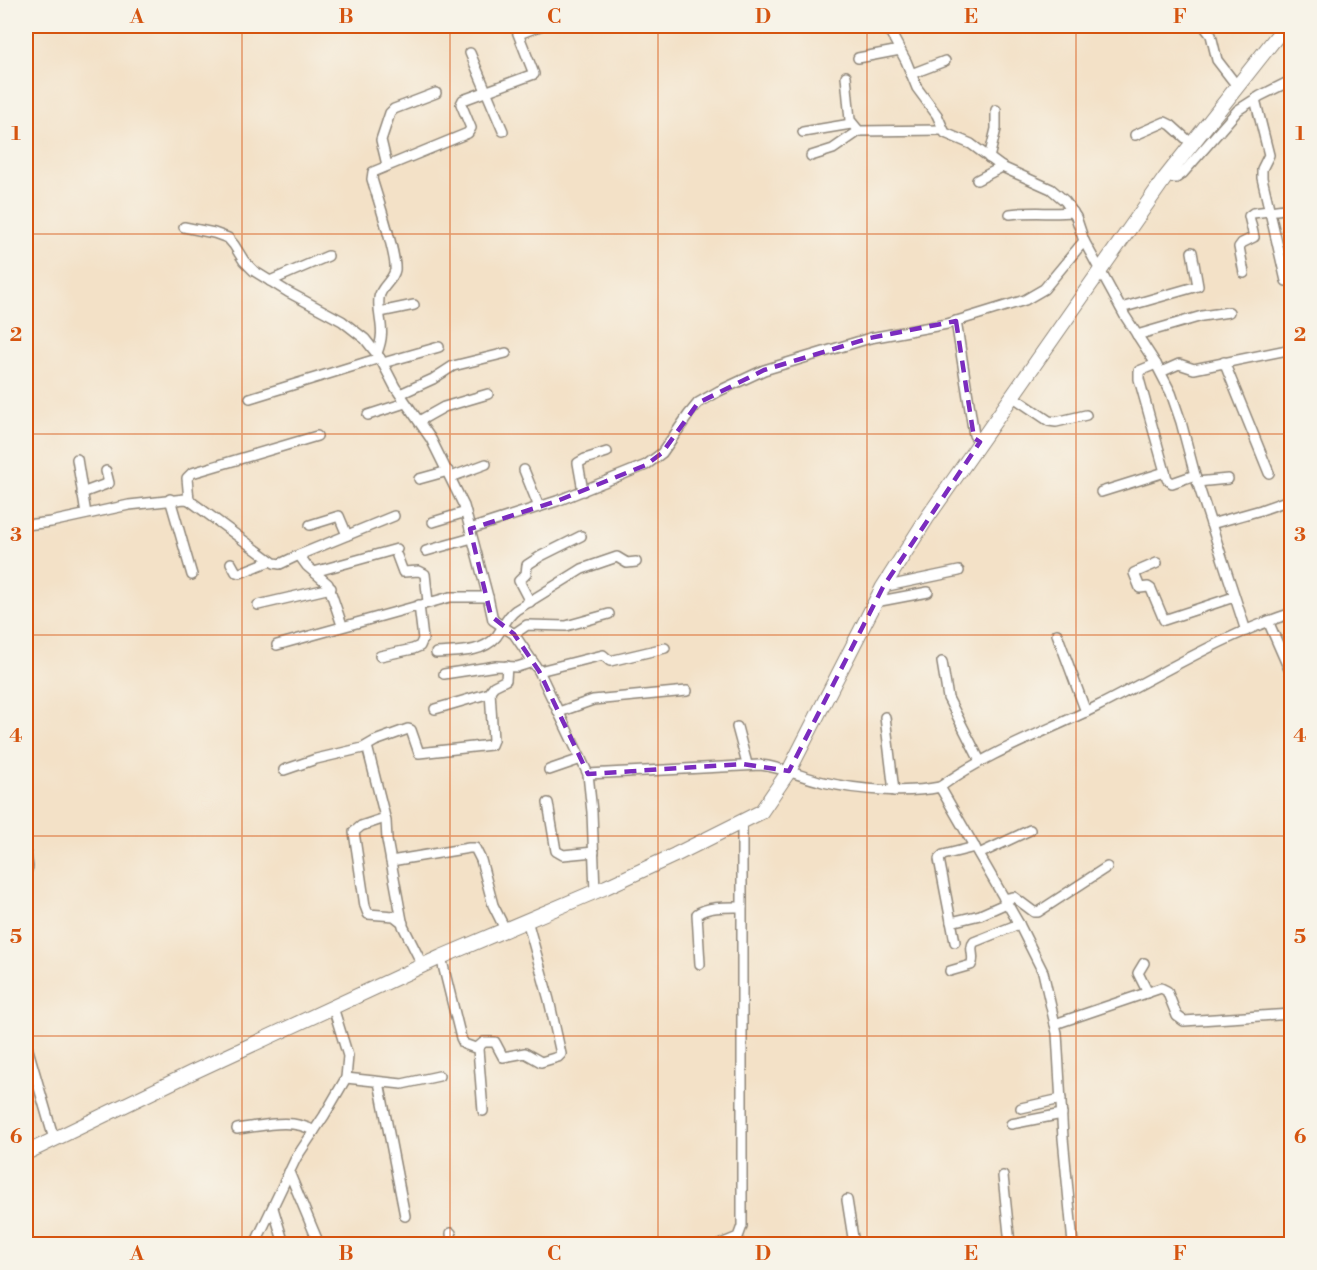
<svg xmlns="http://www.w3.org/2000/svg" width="1317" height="1270" font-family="'Libre Bodoni',serif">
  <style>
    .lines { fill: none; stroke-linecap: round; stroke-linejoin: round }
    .minor-casing { stroke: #8f8679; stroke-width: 12 }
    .highway-casing { stroke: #8f8679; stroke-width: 16 }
    .minor { stroke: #fff; stroke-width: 9 }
    .highway { stroke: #fff; stroke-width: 14 }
    .marked { fill: none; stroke: #7b2cbf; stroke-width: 4.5; stroke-dasharray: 12 8; stroke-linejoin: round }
    .grid { fill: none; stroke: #d5540f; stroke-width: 1.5; stroke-opacity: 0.55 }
    .neatline { fill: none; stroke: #d5540f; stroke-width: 2 }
    .grid-label { font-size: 20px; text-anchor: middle; font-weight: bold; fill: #d5540f }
  </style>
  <rect width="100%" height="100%" fill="#f7f3e8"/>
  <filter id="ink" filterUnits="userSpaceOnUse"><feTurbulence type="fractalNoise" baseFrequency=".0167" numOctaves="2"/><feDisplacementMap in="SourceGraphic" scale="12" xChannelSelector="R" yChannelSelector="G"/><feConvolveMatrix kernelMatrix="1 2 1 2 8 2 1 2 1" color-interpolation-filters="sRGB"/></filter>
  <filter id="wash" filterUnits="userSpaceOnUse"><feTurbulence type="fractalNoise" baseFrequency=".008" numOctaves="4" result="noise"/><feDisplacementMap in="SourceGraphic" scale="24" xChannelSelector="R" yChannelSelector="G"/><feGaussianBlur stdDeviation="1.35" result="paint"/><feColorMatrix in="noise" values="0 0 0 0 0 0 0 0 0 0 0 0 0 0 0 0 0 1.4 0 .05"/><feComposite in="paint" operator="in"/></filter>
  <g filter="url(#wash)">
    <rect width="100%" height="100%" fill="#f3e1c7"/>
  </g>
  <g filter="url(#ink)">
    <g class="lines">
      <!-- minor casing -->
      <g class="minor-casing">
        <g id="minor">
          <polyline points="887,26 906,61 917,88 937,115 945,133 971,144 1002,167 1051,189 1065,201 1076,217 1084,241 1125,316 1156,364 1171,393 1181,422 1195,475 1246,631"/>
          <polyline points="1204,26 1211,35 1217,60 1237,86"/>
          <polyline points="519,34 540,26"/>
          <polyline points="470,53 503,131"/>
          <polyline points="858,58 900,50"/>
          <polyline points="911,74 945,61"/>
          <polyline points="846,76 850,120 859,131 943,130"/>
          <polyline points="1255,99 1269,155 1262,169 1262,178 1286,281"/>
          <polyline points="803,132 851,124"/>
          <polyline points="1135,135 1165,122 1171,125 1192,144"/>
          <polyline points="811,156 833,149 859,131"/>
          <polyline points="989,158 996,129 996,110"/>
          <polyline points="387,165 381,140 390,113 394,109 436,93"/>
          <polyline points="1165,178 1176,178 1183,173 1238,110 1260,96 1292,80"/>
          <polyline points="977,180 1002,167"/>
          <path d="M 1010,214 C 1031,211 1051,214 1073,212"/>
          <polyline points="184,227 214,233 228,238 234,245 244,261 254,271 288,292 342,321 365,339 380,358 395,387 431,439 464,506 488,597"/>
          <polyline points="1244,273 1239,247 1242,243 1254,237 1249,216 1253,213 1292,208"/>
          <polyline points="270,281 328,256"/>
          <polyline points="1121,308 1198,286 1192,252"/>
          <polyline points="380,312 414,305"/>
          <polyline points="956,321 974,435 980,442"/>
          <polyline points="1137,335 1202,316 1229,312"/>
          <path d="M 377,353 C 387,328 377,320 379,298 C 380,287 393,281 395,270 C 397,256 377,196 372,179 L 373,172 L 468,133 L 471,128 L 461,104 L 463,100 L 534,74 L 515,26"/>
          <polyline points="1224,362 1269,473"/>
          <polyline points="383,363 439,347"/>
          <polyline points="1156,364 1139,371 1139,379 1167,479 1172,483 1195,475"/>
          <polyline points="1161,372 1179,364 1194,369 1292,349"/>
          <polyline points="400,394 433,379 453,366 506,353"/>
          <polyline points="1012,396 1049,421 1056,422 1086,415"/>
          <polyline points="250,398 380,358"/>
          <polyline points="368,415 405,403"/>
          <polyline points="419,421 444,407 488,394"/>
          <polyline points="77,459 86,514"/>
          <polyline points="524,470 539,507"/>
          <polyline points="451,477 486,464"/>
          <polyline points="419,479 448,471"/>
          <polyline points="1197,482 1228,479"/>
          <polyline points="583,491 578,463 585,459 607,452"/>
          <polyline points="1101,492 1165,472"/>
          <polyline points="82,493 109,483 106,471"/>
          <polyline points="170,499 192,575"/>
          <polyline points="189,500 187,478 192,473 317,436"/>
          <polyline points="433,522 466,512"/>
          <polyline points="1211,524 1261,510 1292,499"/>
          <polyline points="26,525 51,522 129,505 185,499 189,500 274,563 280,564 299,555 307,566 328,584 342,625"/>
          <polyline points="310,525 339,516 347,535"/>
          <polyline points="470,529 557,501 646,465 662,453 689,414 698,403 719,391 764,370 870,338 947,324 1025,300 1044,289 1084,241"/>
          <polyline points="426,551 472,538"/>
          <polyline points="299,555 394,516"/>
          <polyline points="397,556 403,572 419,571 425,574 428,602"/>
          <polyline points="231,563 236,572 240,573 270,561"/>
          <polyline points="1157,563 1134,573 1140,588 1148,587 1151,589 1164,620 1234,597"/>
          <polyline points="314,572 397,549"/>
          <polyline points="883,587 959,571"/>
          <polyline points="530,602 519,581 526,574 527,565 541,556 581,536"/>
          <polyline points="875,602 928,592"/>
          <polyline points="258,605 331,588"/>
          <polyline points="1268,621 1292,676"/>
          <polyline points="514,634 527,625 566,626 609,614"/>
          <polyline points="1057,634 1086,712"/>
          <polyline points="277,645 450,597 488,597 493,620 514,634 539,671 588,774 592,812 595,892"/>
          <path d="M 436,653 C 456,651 481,654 496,637 C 503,628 506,617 516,610 L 582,569 L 617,557 L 627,563 L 636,562"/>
          <polyline points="380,656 413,649 420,646 423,639 419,605"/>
          <polyline points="942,662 948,698 980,761"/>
          <polyline points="539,671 603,655 610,661 665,648"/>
          <polyline points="444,674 496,666 517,667 533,662"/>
          <polyline points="435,709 490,693"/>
          <polyline points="559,712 593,700 687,691"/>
          <polyline points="885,717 894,791"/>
          <polyline points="737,727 747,764"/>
          <polyline points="367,746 386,821 387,840 403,926 423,966"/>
          <polyline points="284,770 316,759 363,748 375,741 408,729 411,730 419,753 491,745 493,740 490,691 494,686 506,680 507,666"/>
          <polyline points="549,770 581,759"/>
          <path d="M 588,774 L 760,765 C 782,767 802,777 823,782 C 857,790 906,794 940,787 L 1019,924 L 1043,972 L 1057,1033 L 1063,1138 L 1073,1244"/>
          <path d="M 940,787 C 988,752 1045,732 1098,706 C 1162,674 1223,635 1292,613"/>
          <polyline points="548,803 556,851 563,855 594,852"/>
          <polyline points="385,818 361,826 354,832 365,906 368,914 394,916 403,923"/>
          <polyline points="26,854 28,867 26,872"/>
          <polyline points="979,854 1030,830"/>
          <polyline points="391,861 469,848 475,848 481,860 493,905 505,929"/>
          <polyline points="1004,899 1014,897 1034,912 1038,912 1107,867"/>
          <polyline points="951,922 980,915 1007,903"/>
          <polyline points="955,942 939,859 943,855 975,847"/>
          <polyline points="441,957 461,1038 464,1044 478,1049 483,1111"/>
          <polyline points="1144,963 1138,973 1148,993"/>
          <path d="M 700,964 L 697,914 C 708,906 728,907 742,907"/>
          <path d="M 950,971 L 971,965 C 976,957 968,949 974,942 L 1019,924"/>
          <polyline points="1055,1024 1161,988 1167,991 1177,1016 1184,1021 1292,1014"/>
          <polyline points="26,1043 54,1139"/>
          <polyline points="477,1048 484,1042 495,1042 503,1057 525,1053 541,1062 558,1057 561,1054 549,1000 527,920"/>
          <polyline points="346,1078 402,1084 439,1076"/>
          <polyline points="379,1082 405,1216"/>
          <polyline points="1021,1108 1061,1099"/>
          <polyline points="1011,1124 1062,1114"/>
          <path d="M 237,1129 C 262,1126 292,1117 314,1131"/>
          <polyline points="289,1172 319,1244"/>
          <polyline points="1003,1176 1010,1244"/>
          <polyline points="847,1200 854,1244"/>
          <polyline points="273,1208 284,1244"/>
          <polyline points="451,1233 452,1244"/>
          <polyline points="1291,1237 1292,1241"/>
          <polyline points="255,1244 296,1158 324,1116 346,1078 348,1056 333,1007"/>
          <polyline points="721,1244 738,1237 742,1226 742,823"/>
        </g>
      </g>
      <!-- highway casing -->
      <g class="highway-casing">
        <polyline id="highway" points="26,1153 191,1073 441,957 606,887 675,855 761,812 789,771 883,587 927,518 1165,178 1285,26"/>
      </g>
      <!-- minor -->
      <use href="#minor" class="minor"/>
      <!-- highway -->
      <use href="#highway" class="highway"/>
    </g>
  </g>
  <!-- marked area -->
  <path class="marked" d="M 956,321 L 974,438 L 980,442 L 883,587 L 789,771 L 743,764 L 588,774 L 539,671 L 514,634 L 491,616 L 470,529 L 557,501 L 646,465 L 662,453 L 698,403 L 764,370 L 870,338 Z"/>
  <!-- grid -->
  <path class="grid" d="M 242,26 L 242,1244M 450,26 L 450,1244M 658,26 L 658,1244M 867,26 L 867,1244M 1076,26 L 1076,1244M 26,234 L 1292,234M 26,434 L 1292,434M 26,635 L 1292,635M 26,836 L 1292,836M 26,1036 L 1292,1036"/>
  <!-- margin -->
  <rect width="1317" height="1270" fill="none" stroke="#f7f3e8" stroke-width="66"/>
  <rect x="33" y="33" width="1251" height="1204" class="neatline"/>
  <g class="grid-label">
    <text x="137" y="23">A</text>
    <text x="346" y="23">B</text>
    <text x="554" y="23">C</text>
    <text x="763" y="23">D</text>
    <text x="971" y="23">E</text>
    <text x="1180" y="23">F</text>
    <text x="16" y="140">1</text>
    <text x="1300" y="140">1</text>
    <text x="16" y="341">2</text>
    <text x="1300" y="341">2</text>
    <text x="16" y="541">3</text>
    <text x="1300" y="541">3</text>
    <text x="16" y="742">4</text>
    <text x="1300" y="742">4</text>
    <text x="16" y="943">5</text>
    <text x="1300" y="943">5</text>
    <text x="16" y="1143">6</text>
    <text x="1300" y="1143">6</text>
    <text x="137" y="1260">A</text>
    <text x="346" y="1260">B</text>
    <text x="554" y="1260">C</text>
    <text x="763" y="1260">D</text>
    <text x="971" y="1260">E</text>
    <text x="1180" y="1260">F</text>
  </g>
</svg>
